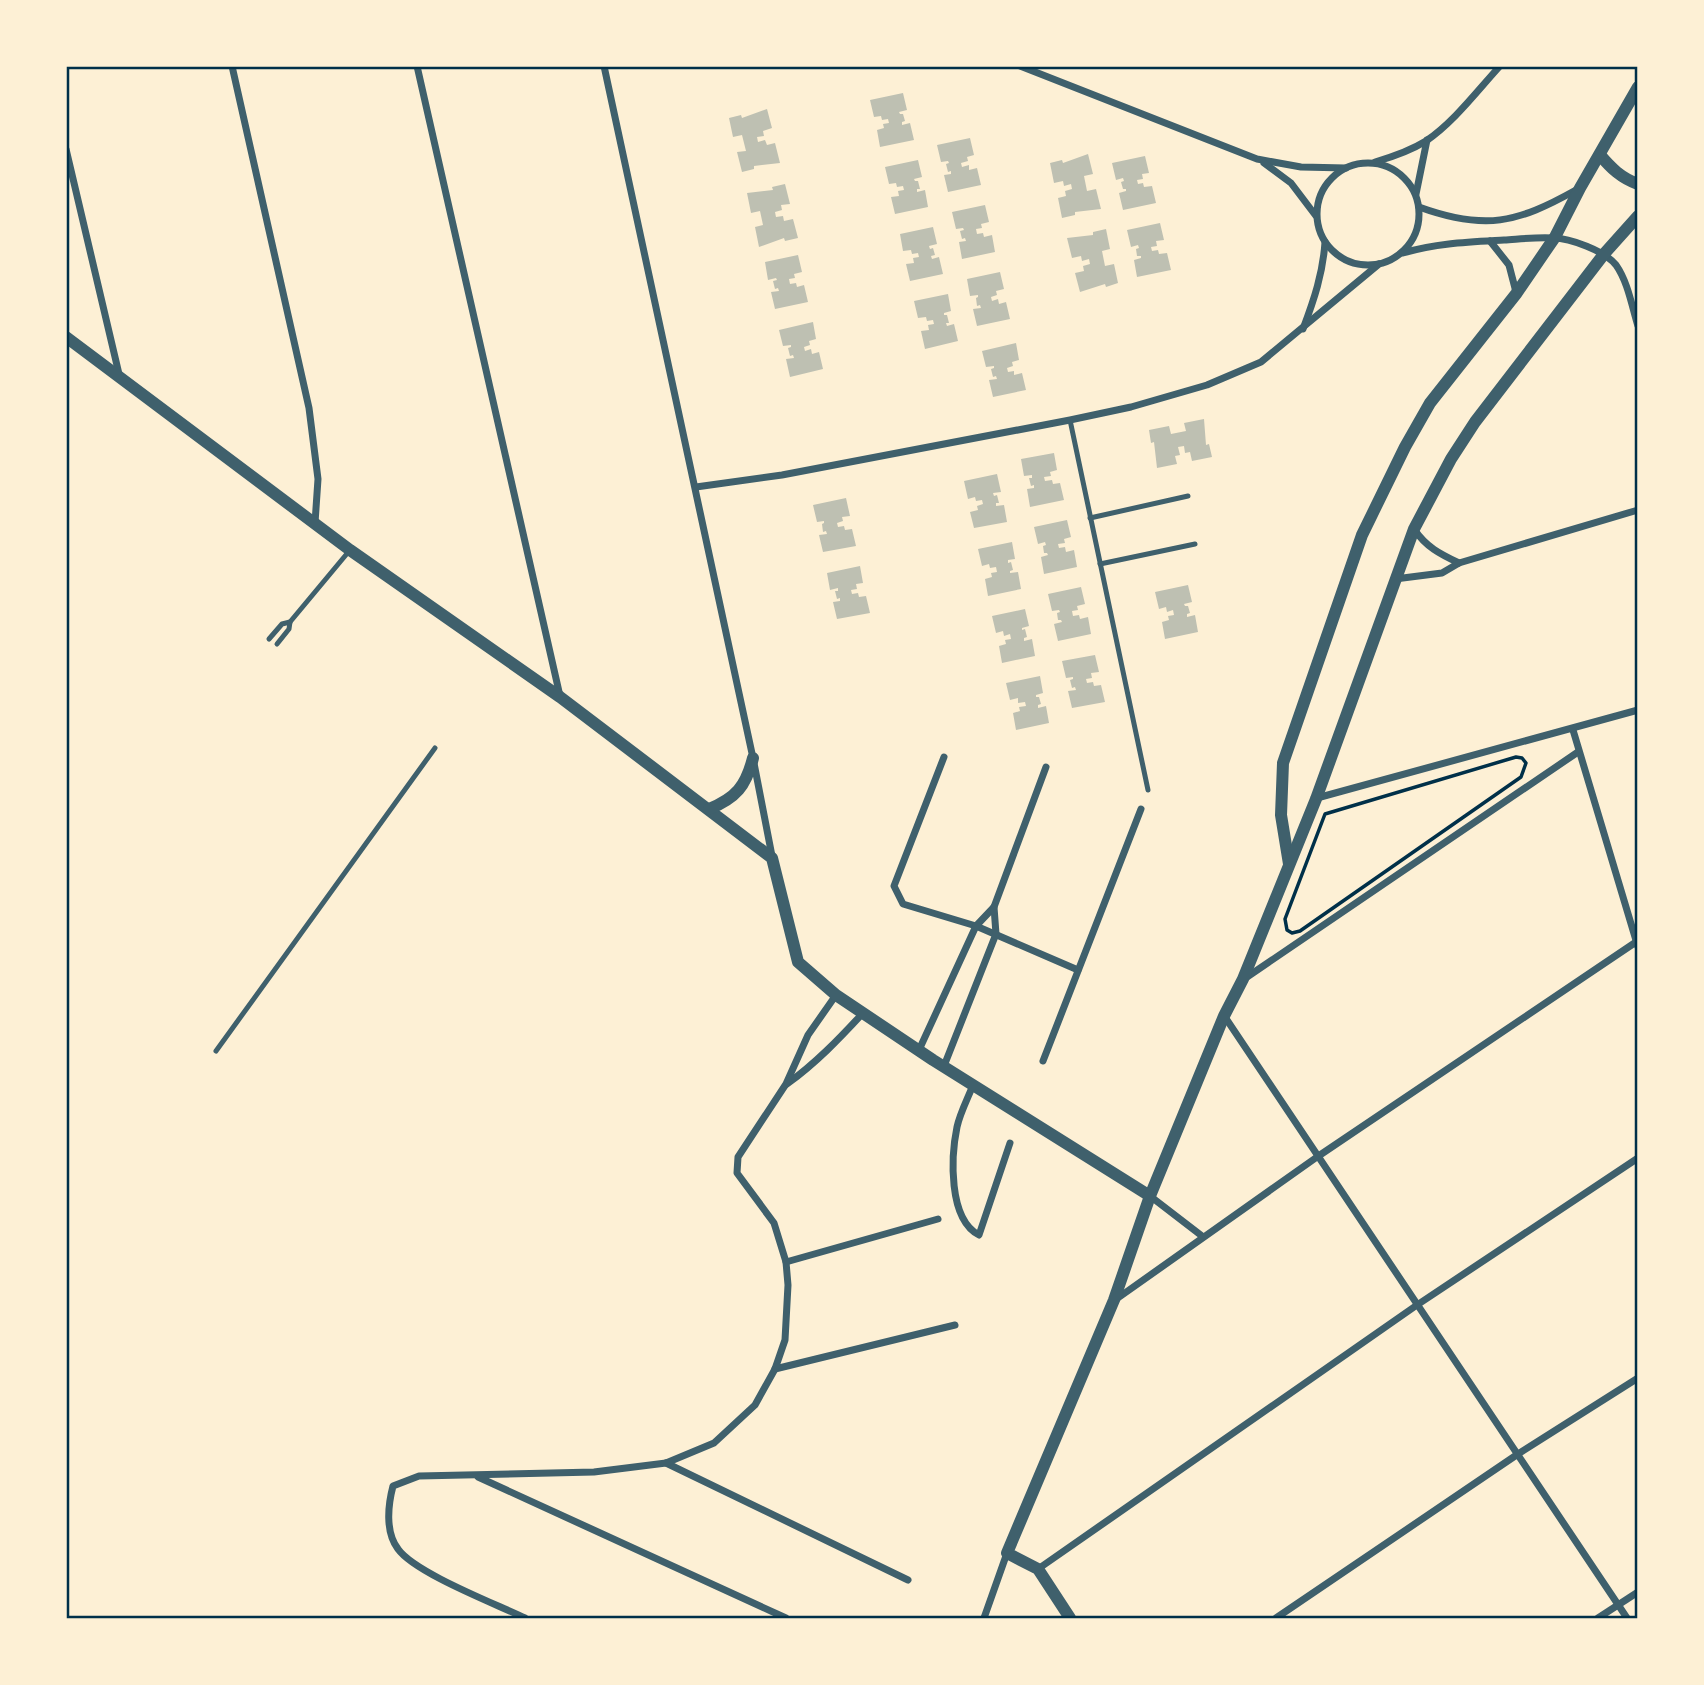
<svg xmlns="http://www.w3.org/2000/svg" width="1704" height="1685" font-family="'Open Sans',sans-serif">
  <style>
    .building { fill: #bec0b2 }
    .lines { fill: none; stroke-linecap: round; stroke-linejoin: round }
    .path { stroke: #003049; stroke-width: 3.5 }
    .service { stroke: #3f606c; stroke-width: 5 }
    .minor { stroke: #3f606c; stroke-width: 7 }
    .tertiary { stroke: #3f606c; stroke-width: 12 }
    .neatline { fill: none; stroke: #003049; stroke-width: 2.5 }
  </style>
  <rect width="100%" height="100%" fill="#fdf0d5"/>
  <!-- building -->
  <g class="building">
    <polygon points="903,93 907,110 899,112 900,114 903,114 905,121 902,122 902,125 910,123 914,140 880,147 877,130 884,128 883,124 889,123 888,119 882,120 881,116 874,117 870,100"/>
    <polygon points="767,109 772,128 763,131 764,136 757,137 758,142 765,140 767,145 775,143 780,163 754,166 754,169 742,172 737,152 746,151 742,135 733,137 729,118 741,115 742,118"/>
    <polygon points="970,138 974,155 967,157 968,161 961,163 962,167 969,165 969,170 977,168 981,185 948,192 944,175 951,174 951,171 948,172 946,164 949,163 948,161 941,162 937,145"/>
    <polygon points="1088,154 1093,174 1084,176 1087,191 1096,189 1101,209 1075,212 1075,215 1062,218 1058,198 1066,196 1065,191 1072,189 1071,184 1064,186 1063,181 1054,183 1050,163 1062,160 1063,163"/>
    <polygon points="1145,156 1149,173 1142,174 1143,179 1137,180 1138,184 1143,183 1144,187 1152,186 1156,203 1123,210 1119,193 1126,191 1126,189 1123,189 1121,182 1124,181 1123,178 1116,180 1112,163"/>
    <polygon points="918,160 922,177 914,179 915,181 918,181 920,189 917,189 917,192 925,190 928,207 895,214 891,197 899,196 898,191 904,190 903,186 897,187 896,183 889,184 885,167"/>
    <polygon points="785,184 790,204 781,205 782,210 775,212 776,217 783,216 784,221 793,219 798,238 785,241 784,238 759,247 755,227 763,225 760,211 751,213 747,193 773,190 772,187"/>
    <polygon points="985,205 989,222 981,224 982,228 976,229 977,234 983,233 984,237 992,235 995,252 962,259 959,242 966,241 965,238 962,239 960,231 964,230 963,228 956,229 952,212"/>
    <polygon points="1160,223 1164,240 1156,241 1157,246 1151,247 1152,251 1158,250 1159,254 1167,253 1171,270 1137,277 1134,260 1141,258 1141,256 1137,256 1136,249 1139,248 1138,245 1131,247 1127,230"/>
    <polygon points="933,227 937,244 929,246 930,249 933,248 935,255 931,256 932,259 939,257 943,274 910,281 906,264 914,263 913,258 919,257 918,253 912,254 911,250 903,251 900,234"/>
    <polygon points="1106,229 1110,249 1102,251 1105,266 1114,264 1118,283 1106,287 1105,284 1080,292 1075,273 1084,271 1083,266 1090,264 1089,259 1082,261 1081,256 1072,258 1067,238 1093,235 1093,232"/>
    <polygon points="798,255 802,272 794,274 795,278 789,279 790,284 796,283 797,287 804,285 808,302 775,309 771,292 779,291 778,288 775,289 773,281 777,280 776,278 768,280 765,262"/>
    <polygon points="1000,272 1004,289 996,291 997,295 991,297 992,301 998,299 999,304 1006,302 1010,319 977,326 973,309 981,308 980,305 977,306 976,298 978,297 978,295 970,296 967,279"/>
    <polygon points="948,294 951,311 944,313 944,315 947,315 949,323 946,323 947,326 954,324 958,341 925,349 921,331 929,330 928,325 934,324 933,320 927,321 926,317 918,318 914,301"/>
    <polygon points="813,322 816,339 809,341 810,345 804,347 805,351 811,349 812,354 819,352 823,369 790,377 786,359 794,358 793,355 790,356 788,348 791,347 791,345 783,346 779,330"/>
    <polygon points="1016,343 1019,360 1012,362 1013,366 1007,368 1008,372 1014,371 1014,375 1022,373 1026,390 993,397 989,380 997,379 996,376 993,377 991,369 994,368 994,366 986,367 982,351"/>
    <polygon points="1204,419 1206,445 1209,444 1212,457 1192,461 1190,452 1185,453 1184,446 1178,447 1180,455 1175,456 1177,464 1157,468 1154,442 1151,443 1149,430 1169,426 1171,434 1186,431 1184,423"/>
    <polygon points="1054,453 1057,470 1050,472 1051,476 1044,477 1045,481 1052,480 1053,484 1060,483 1064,500 1030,507 1027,489 1034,488 1034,485 1031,486 1029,478 1032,478 1032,475 1024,476 1021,459"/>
    <polygon points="997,474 1001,492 993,493 994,496 997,495 999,503 996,503 996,506 1004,505 1007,522 974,528 970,512 978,510 977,506 983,504 982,500 976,501 975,497 968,499 964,481"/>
    <polygon points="846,498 850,516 842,517 843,521 837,523 838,527 844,526 845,530 852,529 856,546 823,552 819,535 827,534 826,531 823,532 822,524 824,523 824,521 817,522 813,505"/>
    <polygon points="1067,520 1071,537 1064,539 1065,543 1058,544 1059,548 1065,547 1066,552 1074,550 1077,567 1044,574 1041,557 1048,555 1047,553 1044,553 1043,546 1046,545 1045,542 1038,544 1034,527"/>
    <polygon points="1012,542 1015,559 1008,560 1008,563 1011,562 1013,570 1010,571 1010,573 1018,572 1021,589 988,596 985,579 992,577 991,573 997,572 996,567 990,568 989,564 982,566 978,549"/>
    <polygon points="860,566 863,583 856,584 857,589 851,590 852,594 858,593 859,597 866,596 870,613 837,619 833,602 840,601 840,598 837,599 835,591 838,591 838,588 830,590 827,573"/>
    <polygon points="1188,585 1192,602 1184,604 1185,606 1188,606 1190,613 1187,614 1187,617 1195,615 1198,632 1165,639 1162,622 1169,620 1168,616 1174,615 1173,610 1167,612 1166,607 1159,609 1155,592"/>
    <polygon points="1081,587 1085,604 1077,606 1078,610 1072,611 1073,616 1079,615 1080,619 1088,617 1091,634 1058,641 1054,624 1062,622 1061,620 1058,620 1057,613 1060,612 1059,610 1052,611 1048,594"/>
    <polygon points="1025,609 1029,626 1022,628 1022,630 1025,629 1027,637 1024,638 1024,641 1032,639 1035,656 1002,663 999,646 1006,644 1005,640 1011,639 1010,634 1004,636 1003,631 996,633 992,616"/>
    <polygon points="1095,655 1099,672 1091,673 1092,678 1086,679 1087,683 1093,682 1094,686 1101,685 1105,702 1072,708 1068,691 1076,690 1075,687 1072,688 1070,680 1073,679 1073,677 1066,678 1062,661"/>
    <polygon points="1040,676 1043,693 1036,695 1036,697 1039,697 1041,704 1038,705 1038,708 1046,706 1049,723 1016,730 1013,713 1020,711 1019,707 1026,706 1025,702 1018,703 1018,698 1010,700 1006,683"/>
  </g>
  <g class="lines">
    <!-- path -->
    <polygon class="path" points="1516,757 1522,758 1526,763 1521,777 1300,931 1292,933 1287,930 1285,919 1325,814"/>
    <!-- service -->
    <g class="service">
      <polyline points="1070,420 1148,790"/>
      <polyline points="1090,518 1188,496"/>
      <polyline points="1100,564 1195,544"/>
      <polyline points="269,639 282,624 290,622"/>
      <polyline points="277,644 289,629 290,622 350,550"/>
      <polyline points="216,1051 435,748"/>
    </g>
    <!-- minor -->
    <g class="minor">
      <polyline points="232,66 309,408 318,479 315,523"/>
      <polyline points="417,66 560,696"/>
      <polyline points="604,66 753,758 772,856"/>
      <polyline points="1020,66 1257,159 1301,167 1346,168"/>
      <polyline points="66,149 119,374"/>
      <path d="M 1375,162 C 1392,157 1410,151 1426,141 C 1454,122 1477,91 1500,66"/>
      <circle cx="1368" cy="214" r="51"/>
      <polyline points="1264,163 1291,183 1316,216"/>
      <polyline points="1416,194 1427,140"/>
      <path d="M 1419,207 C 1485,231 1517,223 1576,190"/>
      <polyline points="1490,241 1509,265 1516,292"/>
      <path d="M 1403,253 C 1437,243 1469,242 1504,240 C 1520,239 1537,237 1553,238 C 1570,238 1605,251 1616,265 C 1628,282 1632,307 1638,326"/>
      <path d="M 1303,329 C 1314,300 1323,273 1325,242"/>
      <polyline points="696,487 782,475 1070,420 1131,407 1207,385 1261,362 1379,264"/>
      <path d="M 1414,529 C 1426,547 1440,554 1459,563"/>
      <polyline points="1395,579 1442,573 1459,563 1638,510"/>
      <polyline points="1573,730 1638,947"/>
      <polyline points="944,757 894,886 903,904 976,926 1078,970"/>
      <polyline points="1317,798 1638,710"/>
      <polyline points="1247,977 1578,752"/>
      <polyline points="1225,1017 1627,1618"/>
      <polyline points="919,1050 976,926 994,907 1046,767"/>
      <polyline points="1043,1061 1141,809"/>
      <polyline points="944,1066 996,934 994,907"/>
      <path d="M 787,1084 C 816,1063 839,1039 863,1013"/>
      <path d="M 973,1085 C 968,1098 960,1113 957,1127 C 951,1156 948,1219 979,1235 L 1010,1143"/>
      <polyline points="1150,1196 1202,1236"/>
      <polyline points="786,1262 938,1219"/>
      <polyline points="1115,1300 1317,1157 1636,942"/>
      <polyline points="775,1369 955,1325"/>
      <polyline points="666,1463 908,1580"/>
      <polyline points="478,1477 786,1618"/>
      <polyline points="1038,1569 1417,1305 1638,1158"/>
      <path d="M 525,1618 C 496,1604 415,1573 398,1549 C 385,1532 388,1505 393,1486 L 419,1476 L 594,1472 L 666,1463 L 714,1443 L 755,1405 L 775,1369 L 785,1340 L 788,1285 L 786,1262 L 774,1223 L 737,1173 L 738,1157 L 786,1084 L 808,1035 L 836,995"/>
      <polyline points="984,1618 1007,1553"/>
      <polyline points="1276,1618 1518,1454 1638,1378"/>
      <polyline points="1598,1618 1638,1592"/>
    </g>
    <!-- tertiary -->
    <g class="tertiary">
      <path d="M 1600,155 C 1611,168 1621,178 1638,184"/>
      <polyline points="66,337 350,550 560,697 772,858 798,962 836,995 933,1060 1150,1196"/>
      <path d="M 709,809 C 736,798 746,786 753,758"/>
      <polyline points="1289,864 1281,815 1283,763 1362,535 1405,447 1430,403 1516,294 1555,237 1580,188 1638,87"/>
      <polyline points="1070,1618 1038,1569 1007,1553 1114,1300 1150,1196 1224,1016 1243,979 1316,799 1414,529 1451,459 1475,422 1604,254 1638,216"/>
    </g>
  </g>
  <!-- border -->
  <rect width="1704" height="1685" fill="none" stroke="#fdf0d5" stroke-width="136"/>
  <rect x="68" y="68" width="1568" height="1549" class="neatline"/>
</svg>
